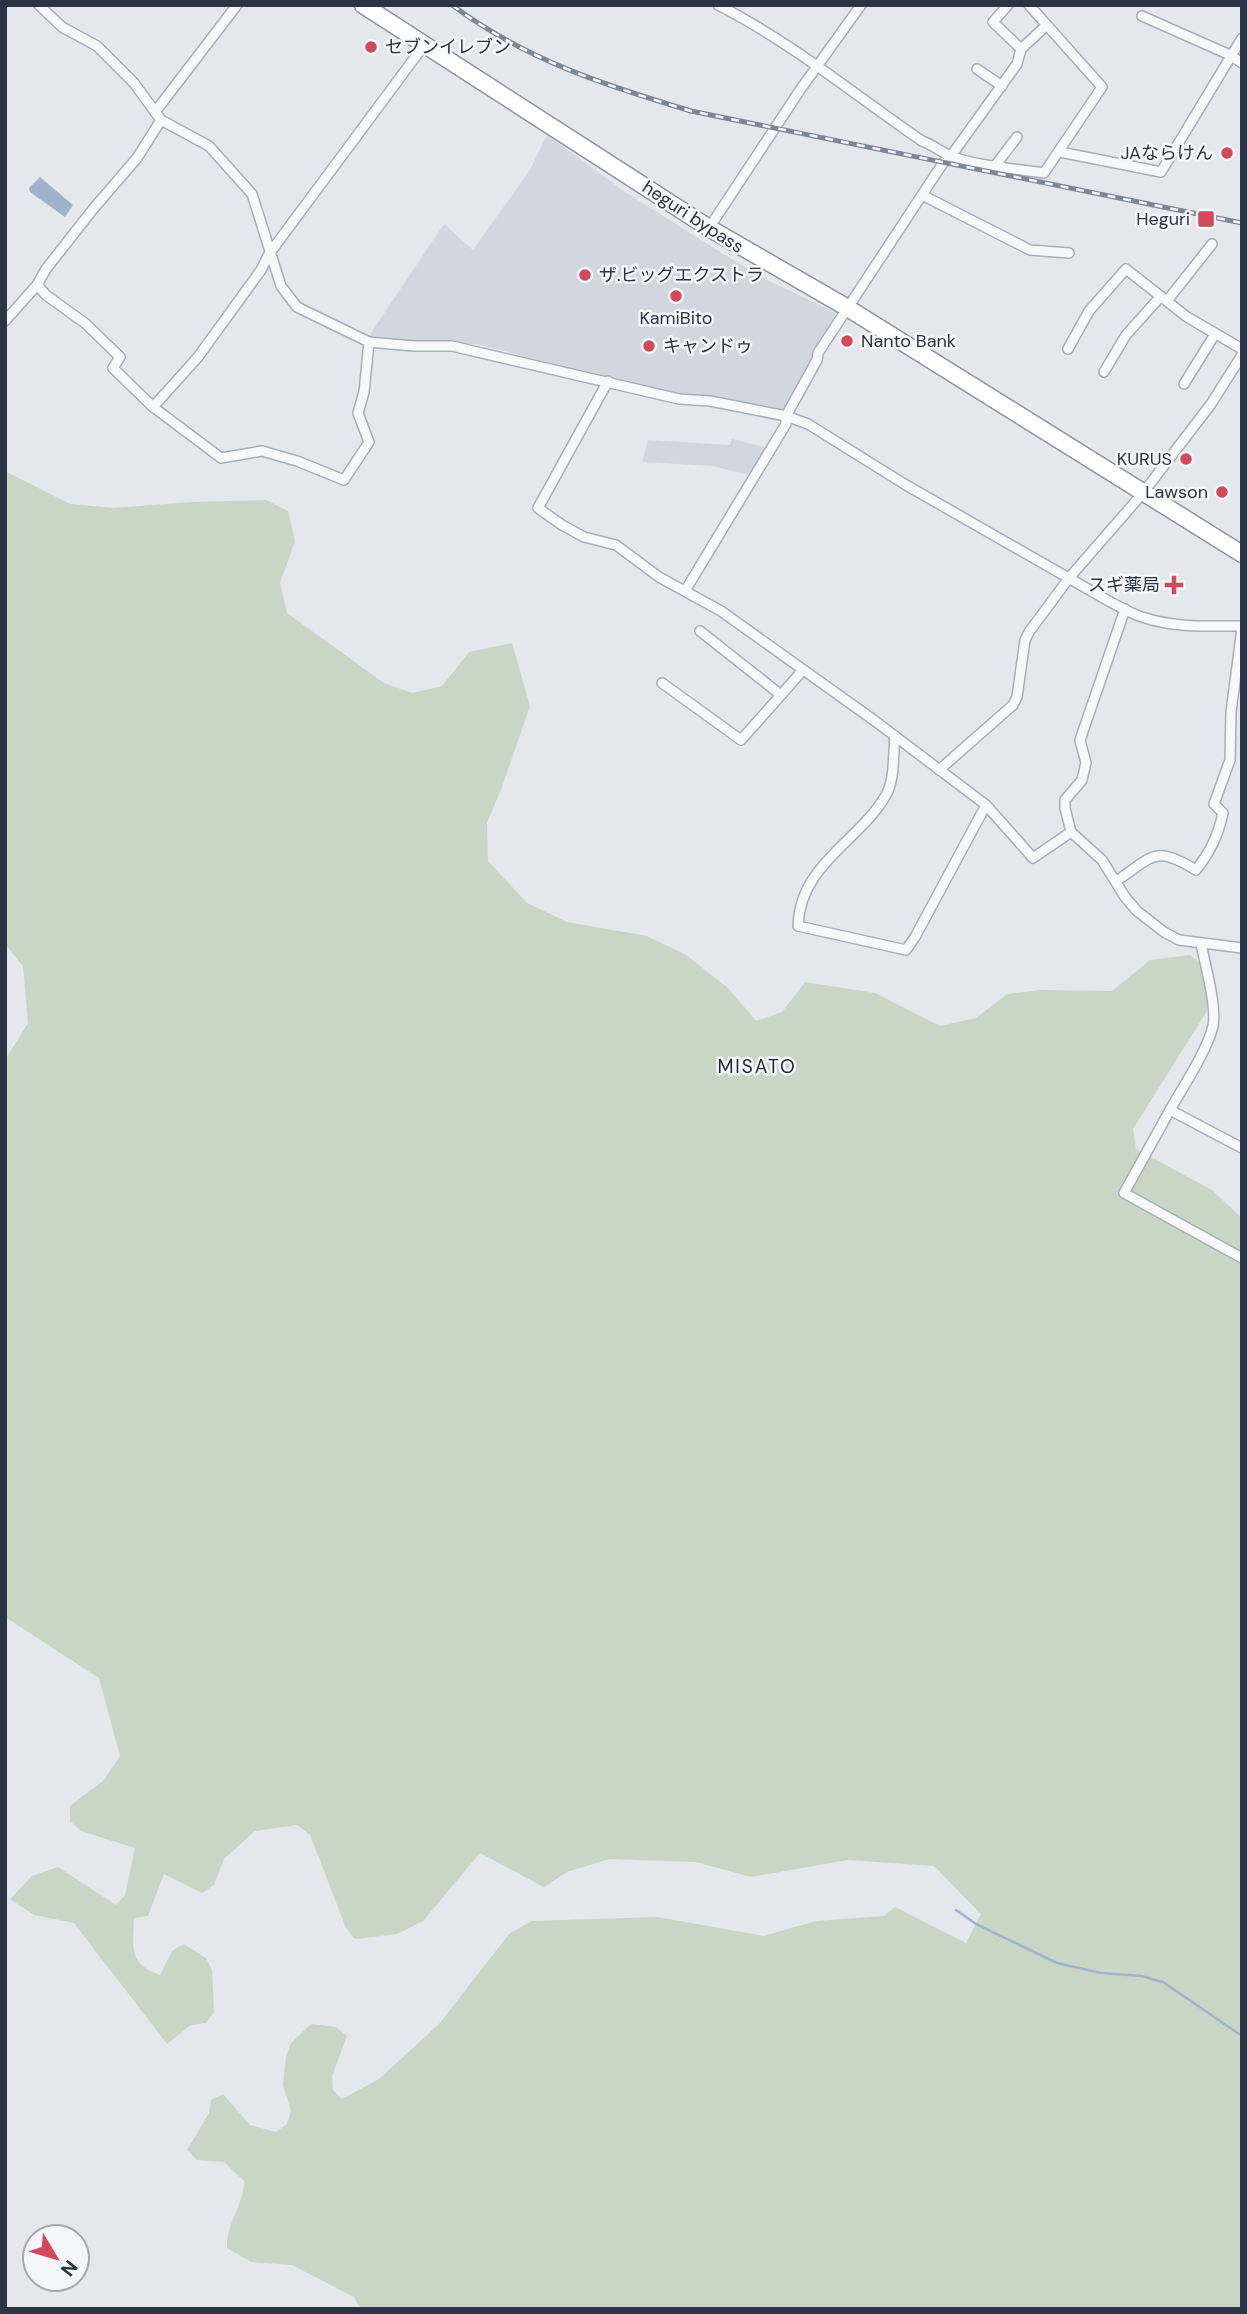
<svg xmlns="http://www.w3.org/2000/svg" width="1247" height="2314" font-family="'DM Sans','Noto Sans JP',sans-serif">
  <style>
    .built { fill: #d2d6de }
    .green { fill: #c9d6c5 }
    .water { fill: #9fb4cc }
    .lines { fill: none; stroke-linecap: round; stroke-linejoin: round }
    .stream { stroke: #9fb4cc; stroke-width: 2.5 }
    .minor-casing { stroke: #a9aeb7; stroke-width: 12 }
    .trunk-casing { stroke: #8b94a3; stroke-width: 19 }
    .minor { stroke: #f7f8fa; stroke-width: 9 }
    .trunk { stroke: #fff; stroke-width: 16 }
    .rail-casing { stroke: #7d8696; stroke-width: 5 }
    .rail { stroke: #f4f6f9; stroke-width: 2.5; stroke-dasharray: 8; stroke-linecap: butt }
    .poi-dot { fill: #d1495b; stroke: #f4f6f9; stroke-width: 2.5 }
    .labels { text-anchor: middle; stroke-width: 5; stroke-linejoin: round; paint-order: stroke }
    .poi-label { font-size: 18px; fill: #2b3445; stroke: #f4f6f9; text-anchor: end }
    .street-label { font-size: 18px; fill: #2b3445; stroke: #f4f6f9 }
    .neighbourhood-label { font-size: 19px; letter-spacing: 2px; fill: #1d2536; stroke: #f4f6f9 }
  </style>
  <rect width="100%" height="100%" fill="#e4e7ec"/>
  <!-- built -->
  <g class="built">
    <polygon points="547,135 625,192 725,255 769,281 836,313 812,355 816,359 785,410 740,404 711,396 677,395 477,344 416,343 369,336 444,224 473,250 530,170"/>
    <polygon points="732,439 768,448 752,476 713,466 642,462 648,440 730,445"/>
  </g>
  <!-- green -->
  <path class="green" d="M 5,471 L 70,504 L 114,508 L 192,502 L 266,500 L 288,511 L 295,541 L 280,583 L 287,613 L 384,683 L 412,693 L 442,686 L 469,652 L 512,643 L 530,706 L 502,787 L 487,823 L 488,861 L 527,903 L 567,922 L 647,936 L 686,955 L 728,988 L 756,1021 L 782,1012 L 805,982 L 875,993 L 940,1026 L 976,1018 L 1007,994 L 1041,990 L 1112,991 L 1150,960 L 1190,955 L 1212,973 L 1207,1011 L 1133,1129 L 1136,1149 L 1212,1190 L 1242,1218 L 1242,2309 L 361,2309 L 354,2297 L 292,2265 L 251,2262 L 227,2248 C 226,2223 244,2205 244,2181 L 224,2162 L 197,2160 L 187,2150 L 209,2113 L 211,2100 L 223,2094 L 250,2125 L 276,2132 L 287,2124 L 291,2111 L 283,2085 L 286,2056 L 291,2043 L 311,2024 L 336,2027 L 347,2036 L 332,2076 L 333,2090 L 342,2099 L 379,2079 L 439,2024 L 509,1934 L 532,1921 L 657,1917 L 764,1936 L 816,1921 L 884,1916 L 895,1907 L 966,1943 L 981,1914 L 934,1866 L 848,1860 L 751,1877 L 696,1862 L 609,1859 L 567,1872 L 544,1887 L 480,1853 L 423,1921 L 397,1934 L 355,1939 L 346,1928 L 310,1835 L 297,1825 L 255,1831 L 224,1859 L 214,1885 L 202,1893 L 164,1874 L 148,1916 L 134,1918 C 133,1947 128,1964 160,1975 L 172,1951 L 184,1944 L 206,1958 L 212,1970 L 214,2012 L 206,2023 L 191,2025 L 167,2044 L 74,1923 L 34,1915 L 10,1899 L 32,1876 L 58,1867 L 116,1905 L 125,1895 L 135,1848 L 81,1831 L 70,1821 L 70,1806 L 104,1780 L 120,1756 L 99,1678 L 5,1617 L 5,1060 L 28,1023 L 23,966 L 5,944 Z"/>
  <!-- water -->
  <polygon class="water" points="40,177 73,205 65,217 30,192 29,188"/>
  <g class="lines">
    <!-- stream -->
    <polyline class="stream" points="956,1910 976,1924 1057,1963 1101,1973 1141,1976 1163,1982 1242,2036"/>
    <!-- minor casing -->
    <g class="minor-casing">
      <g id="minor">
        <path d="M 718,5 C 791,42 855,95 922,141 C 933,145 941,152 951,156 C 975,166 1018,169 1044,173 L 1102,87 L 1029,5"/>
        <polyline points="1008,5 993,22 1021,49"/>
        <polyline points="1142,16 1230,55 1242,63"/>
        <polyline points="977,69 1002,86"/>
        <polyline points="155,112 237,5"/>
        <polyline points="1060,152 1161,172 1242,38"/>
        <polyline points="995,166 1017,137"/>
        <polyline points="922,195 1030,250 1069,253"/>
        <polyline points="709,228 800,90 861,5"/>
        <polyline points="37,285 46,295 86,324 120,357 113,368 153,407 221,458 262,451 297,461 344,480 369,442 358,413 364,392 369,342 297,307 281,286 252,194 209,146 161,120 134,83 97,46 62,27 39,5"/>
        <polyline points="1167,301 1212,244"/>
        <polyline points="5,321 37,285 46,269 94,208 137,158 161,120"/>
        <path d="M 368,342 L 414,346 L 452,346 L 679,399 L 710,401 L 786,416 L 808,424 L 906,485 L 1107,600 C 1118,606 1130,613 1142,617 C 1174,628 1208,626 1242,626"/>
        <polyline points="1068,349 1089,311 1126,269 1187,317 1242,349"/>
        <polyline points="1104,372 1126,335 1161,296"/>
        <polyline points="608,381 538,508 562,525 584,537 616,545 659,577 721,611 875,721 986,805 1033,858 1071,832 1102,860 1125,897 1137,911 1164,932 1179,940 1242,948"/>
        <polyline points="1184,384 1215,334"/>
        <polyline points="153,407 198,357 261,270 269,254 425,44"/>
        <polyline points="685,591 786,424 786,416 817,360 818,353 943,163 951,156 1017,64 1021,49 1047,25"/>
        <polyline points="700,631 781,695 803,670"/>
        <polyline points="662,683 741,740 781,695"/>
        <path d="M 895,736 C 893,754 895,779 886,795 C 860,841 800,864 798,926 L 906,950 L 915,937 L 986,805"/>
        <polyline points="939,770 1013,705 1017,697 1025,640 1029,632 1069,578 1143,493 1211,404 1242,355"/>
        <polyline points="1071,832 1065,808 1065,800 1082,780 1086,763 1080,740 1125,609"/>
        <path d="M 1116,881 C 1153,857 1154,844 1196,870 C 1210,852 1218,836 1223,813 L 1214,804 L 1230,760 L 1231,712 L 1242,628"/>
        <path d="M 1170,1110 C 1183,1087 1207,1051 1213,1026 C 1217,1007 1205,964 1201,944"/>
        <polyline points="1242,1148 1170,1110 1124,1193 1242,1258"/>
      </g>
    </g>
    <!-- trunk casing -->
    <g class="trunk-casing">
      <polyline id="trunk" points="363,5 709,228 846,307 1242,554"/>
    </g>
    <!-- minor -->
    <use href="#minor" class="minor"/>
    <!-- trunk -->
    <use href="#trunk" class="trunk"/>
    <!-- rail casing -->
    <g class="rail-casing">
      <path id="rail" d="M 452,5 C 526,60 604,85 691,111 L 1242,223"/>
    </g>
    <!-- rail -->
    <use href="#rail" class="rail"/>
  </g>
  <!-- markers -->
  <g class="poi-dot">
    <circle cx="371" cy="47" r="7"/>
    <circle cx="1227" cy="153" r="7"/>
    <rect x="1197" y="210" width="18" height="18" rx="3.5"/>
    <circle cx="585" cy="275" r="7"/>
    <circle cx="676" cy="296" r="7"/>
    <circle cx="847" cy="341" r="7"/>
    <circle cx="649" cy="346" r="7"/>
    <circle cx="1186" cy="459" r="7"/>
    <circle cx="1222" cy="492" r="7"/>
    <path d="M1170.5 574.5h7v7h7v7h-7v7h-7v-7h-7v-7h7z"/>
  </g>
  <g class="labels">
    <!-- poi labels -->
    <g class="poi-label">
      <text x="385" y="53" text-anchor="start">セブンイレブン</text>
      <text x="1213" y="159">JAならけん</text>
      <text x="1190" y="225">Heguri</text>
      <text x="599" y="281" text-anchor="start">ザ.ビッグエクストラ</text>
      <text x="676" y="324" text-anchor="middle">KamiBito</text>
      <text x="861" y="347" text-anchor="start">Nanto Bank</text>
      <text x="663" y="352" text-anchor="start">キャンドゥ</text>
      <text x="1172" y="465">KURUS</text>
      <text x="1208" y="498">Lawson</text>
      <text x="1160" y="591">スギ薬局</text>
    </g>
    <!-- street labels -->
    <g class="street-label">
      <text transform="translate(693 217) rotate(33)" y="6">heguri bypass</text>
    </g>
    <!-- neighbourhood labels -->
    <g class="neighbourhood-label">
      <text x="757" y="1073">MISATO</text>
    </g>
  </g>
  <!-- border -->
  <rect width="1247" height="2314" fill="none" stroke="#2b3445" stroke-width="14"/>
  <!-- north arrow -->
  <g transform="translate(56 2258) rotate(128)"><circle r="33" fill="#f4f6f9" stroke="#a4a8b1" stroke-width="2"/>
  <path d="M0-5L12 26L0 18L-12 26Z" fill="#d1495b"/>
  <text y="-10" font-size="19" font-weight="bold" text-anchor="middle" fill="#2b3445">N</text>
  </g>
</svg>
